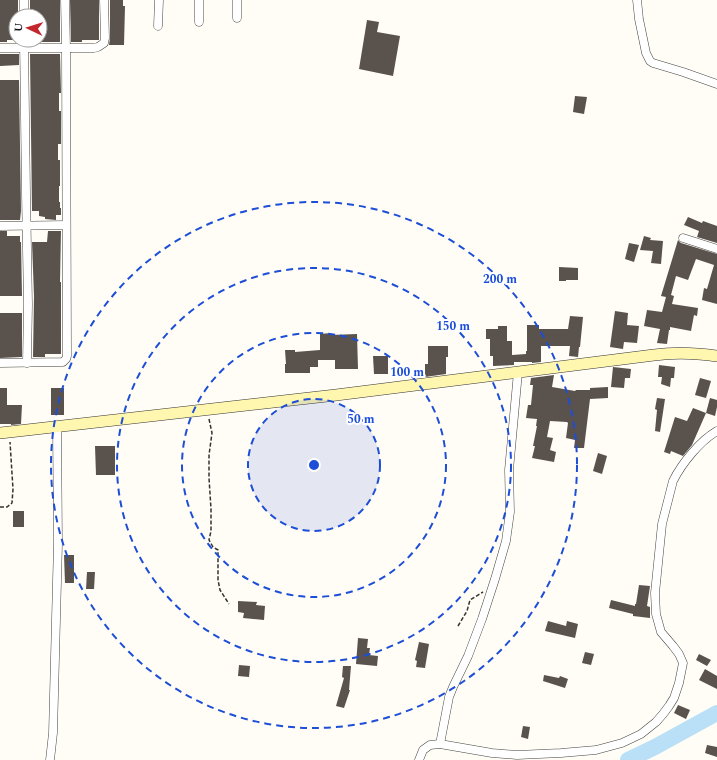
<svg xmlns="http://www.w3.org/2000/svg" width="717" height="760" font-family="Spectral,serif">
  <style>
    .lines { fill: none; stroke-linecap: round; stroke-linejoin: round }
    .river { stroke: #b9e0f7; stroke-width: 16 }
    .building { fill: #5a524d }
    .minor-casing { stroke: #444; stroke-width: 9 }
    .secondary-casing { stroke: #333; stroke-width: 12 }
    .path { stroke: #333; stroke-width: 1.5; stroke-dasharray: 4 2; stroke-linecap: butt }
    .minor { stroke: #fff; stroke-width: 8 }
    .secondary { stroke: #fff6b0; stroke-width: 11 }
    .ring { fill: none; stroke: #1d4ed8; stroke-width: 2; stroke-dasharray: 7 5 }
    .centre { fill: #1d4ed8; stroke: #fff; stroke-width: 2 }
    .ring-label { font-size: 12px; text-anchor: middle; font-weight: bold; fill: #1d4ed8; stroke: #fff; stroke-width: 4; stroke-linejoin: round; paint-order: stroke }
  </style>
  <rect width="100%" height="100%" fill="#fffdf5"/>
  <g class="lines">
    <!-- river -->
    <polyline class="river" points="628,760 655,747 717,713"/>
  </g>
  <!-- building -->
  <g class="building">
    <polygon points="0,0 18,0 18,16 16,16 16,40 7,40 7,42 0,42"/>
    <polygon points="30,0 60,0 60,42 30,42 30,40 40,40 40,16 36,16 36,15 30,15"/>
    <polygon points="70,0 99,0 99,40 82,40 82,42 71,42"/>
    <polygon points="110,0 123,0 123,6 125,6 124,45 109,45 110,38"/>
    <polygon points="367,20 379,22 377,32 400,36 393,76 359,69"/>
    <polygon points="0,54 19,54 19,65 0,66"/>
    <polygon points="30,54 60,54 61,93 59,93 59,111 61,111 61,144 58,144 58,160 60,160 60,186 59,186 59,202 60,202 60,208 61,208 61,215 56,215 56,220 45,219 45,217 39,216 39,211 32,211"/>
    <polygon points="0,80 19,80 21,211 20,220 0,220"/>
    <polygon points="575,96 587,97 584,114 573,112"/>
    <polygon points="688,217 702,223 703,221 717,226 717,243 697,237 699,231 684,225"/>
    <polygon points="0,231 7,231 7,236 20,236 20,242 21,242 22,296 0,296"/>
    <polygon points="48,231 61,231 60,282 61,282 61,354 45,354 45,357 33,357 34,296 32,242 47,242"/>
    <polygon points="644,236 651,238 650,240 663,241 661,264 651,263 653,251 640,250"/>
    <polygon points="678,240 681,243 717,254 717,304 702,300 704,288 707,289 714,265 696,259 688,280 676,276 671,295 674,296 672,304 698,308 697,316 694,315 691,331 670,327 670,330 669,330 667,344 657,343 660,329 644,326 647,310 662,312 666,297 661,296"/>
    <polygon points="629,243 639,245 634,262 625,259"/>
    <polygon points="559,267 578,268 578,280 566,280 566,281 559,281"/>
    <polygon points="615,311 628,313 627,325 639,326 637,343 624,342 623,349 610,347"/>
    <polygon points="0,313 22,313 22,357 0,358"/>
    <polygon points="570,316 583,317 580,347 579,347 578,357 569,356 570,346 541,346 541,362 532,363 532,362 514,362 514,365 493,366 493,356 490,356 490,339 486,339 486,329 498,329 498,326 507,326 507,341 512,341 512,355 526,354 526,351 527,351 527,325 539,325 539,329 568,329"/>
    <polygon points="331,333 331,335 357,334 358,369 335,369 335,360 318,360 318,367 310,367 310,373 285,373 285,364 286,364 285,350 295,350 295,352 320,350 320,334"/>
    <polygon points="428,346 448,346 448,357 446,357 446,374 425,377 425,364 428,364"/>
    <polygon points="373,356 388,356 388,374 374,374"/>
    <polygon points="659,365 675,367 674,378 671,378 670,387 661,384 662,377 658,377"/>
    <polygon points="613,367 631,369 630,378 625,378 624,388 611,387"/>
    <polygon points="554,375 552,387 575,391 576,390 590,390 590,388 608,387 608,398 590,399 584,448 574,448 575,440 566,438 568,423 567,422 550,421 547,437 553,438 550,450 556,452 554,462 532,458 535,446 533,446 537,426 536,426 537,419 526,418 528,405 531,405 533,385 530,385 531,378"/>
    <polygon points="700,378 711,381 706,398 695,395"/>
    <polygon points="0,388 7,388 7,405 22,405 21,424 11,425 11,424 0,424"/>
    <rect x="51" y="388" width="13" height="27"/>
    <polygon points="657,398 665,399 660,432 655,431 657,410 655,409"/>
    <polygon points="710,398 717,400 717,407 715,416 706,413"/>
    <polygon points="693,408 706,413 692,445 683,456 671,451 670,454 664,452 675,417 687,421"/>
    <polygon points="95,446 115,446 115,475 96,475"/>
    <polygon points="598,453 607,456 602,474 593,471"/>
    <rect x="13" y="511" width="11" height="16"/>
    <polygon points="64,555 74,555 74,583 65,583"/>
    <polygon points="87,572 95,572 94,589 86,589"/>
    <polygon points="639,585 650,586 647,606 650,607 650,618 633,616 633,614 609,608 611,600 635,606 635,604 636,604"/>
    <polygon points="238,601 257,602 256,605 265,606 264,620 243,618 244,613 238,612"/>
    <polygon points="548,621 566,626 567,621 578,624 575,638 545,631"/>
    <polygon points="358,638 368,639 367,648 370,648 369,655 378,656 377,666 356,664"/>
    <polygon points="419,642 429,644 425,668 416,667 417,661 415,660"/>
    <polygon points="585,652 594,654 591,665 582,663"/>
    <polygon points="699,654 711,660 707,666 696,660"/>
    <polygon points="239,665 250,666 249,677 238,676"/>
    <polygon points="343,666 351,666 349,690 350,690 344,708 336,706 344,678 342,677"/>
    <polygon points="705,669 717,676 717,689 699,680"/>
    <polygon points="544,675 559,678 560,676 568,679 565,688 543,681"/>
    <polygon points="678,705 690,710 686,719 674,713"/>
    <polygon points="523,726 530,727 528,739 521,737"/>
    <polygon points="707,745 717,747 717,757 705,753"/>
  </g>
  <g class="lines">
    <!-- minor casing -->
    <g class="minor-casing">
      <g id="minor">
        <polyline points="24,0 24,16"/>
        <polyline points="637,0 639,19 646,53 650,61 653,63 683,72 717,84"/>
        <polyline points="237,18 237,0"/>
        <polyline points="199,22 199,0"/>
        <polyline points="158,26 159,0"/>
        <polyline points="24,40 26,194 28,304 27,363"/>
        <polyline points="0,48 94,48 98,47 104,43 105,38 104,0"/>
        <polyline points="0,226 66,225"/>
        <polyline points="683,238 717,249"/>
        <polyline points="0,363 63,362 66,359 67,356 66,48 65,0"/>
        <polyline points="440,744 449,697 453,687 468,656 482,619 495,579 506,541 510,512 509,470 518,372"/>
        <polyline points="50,760 53,733 58,543 57,427"/>
        <path d="M 419,760 L 423,750 L 430,745 L 440,744 L 492,753 L 517,755 L 561,753 L 596,750 L 622,743 L 641,734 L 656,722 L 663,714 L 669,706 L 674,698 L 679,683 L 683,663 L 679,654 L 673,646 L 661,632 L 656,614 L 655,593 L 662,524 L 673,481 C 682,463 700,441 717,431"/>
      </g>
    </g>
    <!-- secondary casing -->
    <g class="secondary-casing">
      <path id="secondary" d="M 0,433 L 336,395 L 654,355 C 675,352 696,353 717,356"/>
    </g>
    <!-- path -->
    <g class="path">
      <polyline points="209,419 212,433 209,455 209,478 211,509 211,531 209,540 213,547 218,550 218,580 220,590 229,604"/>
      <polyline points="0,507 7,507 12,503 13,489 10,442"/>
      <polyline points="458,626 467,611 470,600 483,592"/>
    </g>
    <!-- minor -->
    <use href="#minor" class="minor"/>
    <!-- secondary -->
    <use href="#secondary" class="secondary"/>
  </g>
  <!-- distance rings -->
  <circle cx="314" cy="465" r="66" fill="#1d4ed8" fill-opacity=".12"/>
  <g class="ring">
    <circle cx="314" cy="465" r="66"/>
    <circle cx="314" cy="465" r="132"/>
    <circle cx="314" cy="465" r="197"/>
    <circle cx="314" cy="465" r="263"/>
  </g>
  <circle cx="314" cy="465" r="6" class="centre"/>
  <g class="ring-label">
    <text x="500" y="283">200 m</text>
    <text x="453" y="330">150 m</text>
    <text x="407" y="376">100 m</text>
    <text x="361" y="423">50 m</text>
  </g>
  <!-- north arrow -->
  <g transform="translate(28 28) rotate(274)"><circle r="19" fill="#ffffff" stroke="#a0a0a0"/>
  <path d="M0-3L7 15L0 10L-7 15Z" fill="#c4262e"/>
  <text y="-6" font-size="11" font-weight="bold" text-anchor="middle" fill="#111111">U</text>
  </g>
</svg>
